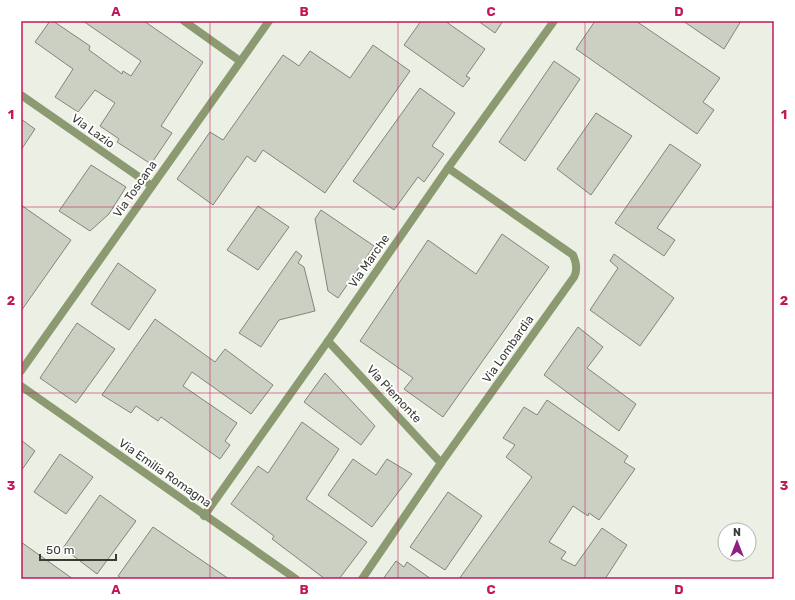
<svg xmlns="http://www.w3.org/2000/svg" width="795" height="600" font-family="Rubik,sans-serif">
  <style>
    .building { fill: #cbd0c3; stroke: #81857a }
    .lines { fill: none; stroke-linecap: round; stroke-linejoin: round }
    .street { stroke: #8c9a72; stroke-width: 8 }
    .grid { fill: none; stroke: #c2185b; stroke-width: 1; stroke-opacity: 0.55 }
    .labels { text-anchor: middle; stroke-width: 4; stroke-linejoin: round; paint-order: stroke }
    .street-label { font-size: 12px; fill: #393b36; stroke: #fff }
    .neatline { fill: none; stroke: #c2185b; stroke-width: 1.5 }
    .grid-label { font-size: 13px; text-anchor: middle; font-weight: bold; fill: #c2185b }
  </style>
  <rect width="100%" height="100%" fill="#ecf0e4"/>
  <!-- building -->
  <g class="building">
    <polygon points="50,21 53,21 90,46 89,50 122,74 123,71 131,76 141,61 83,21 144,21 203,62 161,126 172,133 151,164 117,142 119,139 100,126 115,103 95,90 78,112 55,97 73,69 35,42"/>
    <polygon points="421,21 445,21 485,49 466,76 470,78 463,87 404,45"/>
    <polygon points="478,21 503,21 495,33"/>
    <polygon points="595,21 636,21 720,78 703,102 714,110 697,134 576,49"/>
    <polygon points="683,21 741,21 724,49"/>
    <polygon points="373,45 410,71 325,193 263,150 255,162 247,156 213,205 177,179 210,132 223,140 283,55 299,66 310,51 350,78"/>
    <polygon points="554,61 580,79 525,161 499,142"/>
    <polygon points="420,88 455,113 432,146 444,154 424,182 418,177 394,210 353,181"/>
    <polygon points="596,113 632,136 591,195 557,169"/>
    <polygon points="21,119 35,129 21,150"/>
    <polygon points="670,144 701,165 657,228 675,240 664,256 615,223"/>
    <polygon points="91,165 126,187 109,214 90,231 59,211"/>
    <polygon points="21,205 71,240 21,311"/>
    <polygon points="258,206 289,227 258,270 227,250"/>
    <polygon points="321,210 374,246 338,298 328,291 315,219"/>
    <polygon points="502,234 549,267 443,417 404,389 413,378 360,341 428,240 476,274"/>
    <polygon points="296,251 302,256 298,263 304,267 315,311 279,320 261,347 239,333"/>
    <polygon points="614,254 674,298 640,346 590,310 618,268 610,261"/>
    <polygon points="118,263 156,290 129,330 91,304"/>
    <polygon points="155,319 215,362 225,349 273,385 251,414 192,372 183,386 237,423 225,441 230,445 220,459 161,417 158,421 136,406 131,413 102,395"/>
    <polygon points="77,323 115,349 76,403 40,378"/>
    <polygon points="578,327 603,347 587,368 636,404 619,431 544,375"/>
    <polygon points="325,373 375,426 361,445 304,402"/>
    <polygon points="547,400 628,456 624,462 635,469 599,520 589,513 588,516 573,506 549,542 566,552 561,559 575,566 602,528 627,545 605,579 459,579 532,477 506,457 515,445 503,438 524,407 537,415"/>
    <polygon points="302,422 339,449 306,499 367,542 339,579 325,579 272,539 274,536 231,504 258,466 268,473"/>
    <polygon points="21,440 35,451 21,471"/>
    <polygon points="60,454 93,477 66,514 34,492"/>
    <polygon points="353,459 376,475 387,459 412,474 372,527 328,495"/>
    <polygon points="448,492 482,516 445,570 410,547"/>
    <polygon points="100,495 136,521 97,574 63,548"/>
    <polygon points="153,527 229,579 122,579 118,576"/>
    <polygon points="21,542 73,579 21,579"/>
    <polygon points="396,561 404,567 407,562 431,579 383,579"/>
  </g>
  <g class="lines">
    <!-- street -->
    <g class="street">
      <polyline points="184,21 240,61"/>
      <polyline points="21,95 152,186"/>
      <polyline points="328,341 441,463"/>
      <polyline points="21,371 269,21"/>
      <polyline points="21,386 296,579"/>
      <polyline points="204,516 328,341 448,168 554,21"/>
      <path d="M 362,579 L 441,463 L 574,277 C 578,270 576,262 573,255 L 448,168"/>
    </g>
  </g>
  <!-- grid -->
  <path class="grid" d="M 210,21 L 210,579M 398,21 L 398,579M 585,21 L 585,579M 21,207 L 774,207M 21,393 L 774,393"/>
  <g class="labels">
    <!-- street labels -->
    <g class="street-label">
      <text transform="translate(93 131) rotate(35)" y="4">Via Lazio</text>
      <text transform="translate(135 189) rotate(-55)" y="4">Via Toscana</text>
      <text transform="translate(369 261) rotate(-55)" y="4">Via Marche</text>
      <text transform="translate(508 349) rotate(-55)" y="4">Via Lombardia</text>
      <text transform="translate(394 394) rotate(47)" y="4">Via Piemonte</text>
      <text transform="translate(165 473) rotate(35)" y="4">Via Emilia Romagna</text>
    </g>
  </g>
  <!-- border -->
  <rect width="795" height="600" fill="none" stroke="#ffffff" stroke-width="44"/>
  <!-- north arrow -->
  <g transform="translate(737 542)"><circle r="19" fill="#ffffff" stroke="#b0b1af"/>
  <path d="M0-3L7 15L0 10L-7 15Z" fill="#8f1f80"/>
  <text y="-6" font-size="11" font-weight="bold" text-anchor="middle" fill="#393b36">N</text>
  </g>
  <!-- scale -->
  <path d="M40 554v6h76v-6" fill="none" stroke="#393b36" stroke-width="2"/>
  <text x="46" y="554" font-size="12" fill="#393b36" stroke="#ffffff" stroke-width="3" paint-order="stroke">50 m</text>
  <rect x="22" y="22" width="751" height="556" class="neatline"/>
  <g class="grid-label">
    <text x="116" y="16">A</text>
    <text x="304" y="16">B</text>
    <text x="491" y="16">C</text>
    <text x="679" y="16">D</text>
    <text x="11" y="119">1</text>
    <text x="784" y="119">1</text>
    <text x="11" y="305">2</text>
    <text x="784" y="305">2</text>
    <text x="11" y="490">3</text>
    <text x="784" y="490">3</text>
    <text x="116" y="594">A</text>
    <text x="304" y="594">B</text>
    <text x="491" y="594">C</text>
    <text x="679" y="594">D</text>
  </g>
</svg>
